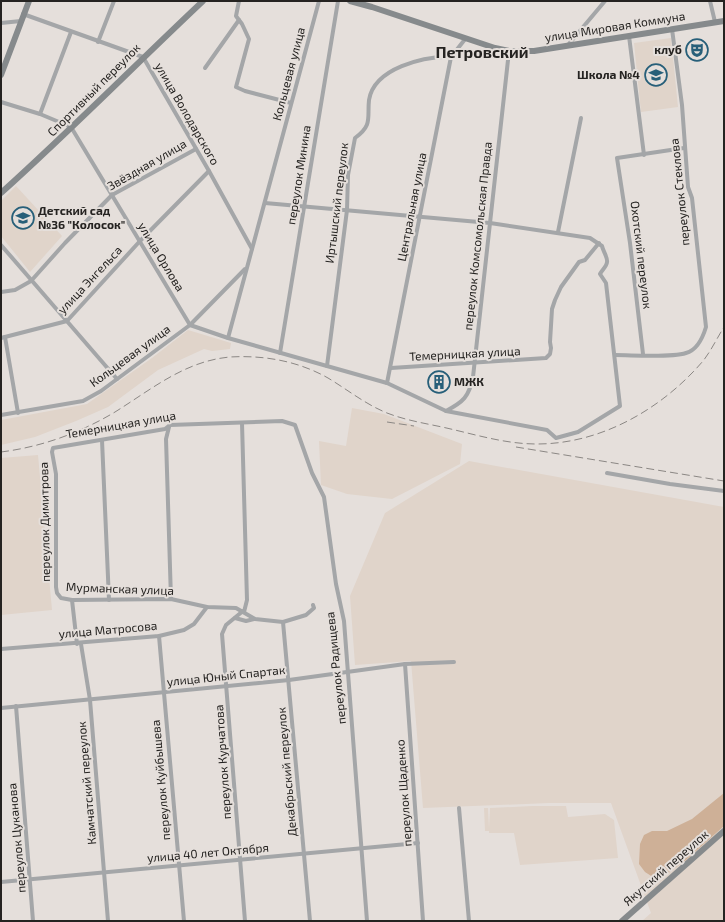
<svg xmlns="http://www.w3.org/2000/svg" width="725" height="922" font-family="'Exo 2',sans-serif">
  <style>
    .built { fill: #e0d4ca }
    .green { fill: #ceb097 }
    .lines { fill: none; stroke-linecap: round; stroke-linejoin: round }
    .street { stroke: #a4a6a8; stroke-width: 4 }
    .secondary { stroke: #868a8c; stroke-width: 6 }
    .rail { stroke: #8b8784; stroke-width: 1; stroke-dasharray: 8 4; stroke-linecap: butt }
    .labels { text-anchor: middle; stroke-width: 4; stroke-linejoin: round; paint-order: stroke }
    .street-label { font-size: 12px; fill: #252321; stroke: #e5dfdb }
    .poi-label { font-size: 12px; font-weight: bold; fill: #252321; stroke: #e5dfdb; text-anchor: end }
    .district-label { font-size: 16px; font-weight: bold; fill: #252321; stroke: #e5dfdb }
  </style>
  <rect width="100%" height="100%" fill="#e5dfdb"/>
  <!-- built -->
  <g class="built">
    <polygon points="671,38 678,107 641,112 634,43"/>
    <polygon points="16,186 62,236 30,272 1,236 1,201"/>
    <polygon points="188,330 231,343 230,349 212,351 204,349 158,370 108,407 76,421 35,437 1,445 1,420 87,404 152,358"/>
    <polygon points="352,408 384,414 462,444 460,464 392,499 347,494 321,485 319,441 346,446"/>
    <polygon points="38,455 52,610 1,615 1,458"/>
    <polygon points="469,461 724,507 724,921 642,921 651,913 611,803 549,803 423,808 411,661 355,665 350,596 385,513"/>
    <polygon points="532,806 566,806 568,817 605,814 614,820 618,858 520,865 514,833 489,833 489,831 485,831 484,808 488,808 489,828 490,808"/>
  </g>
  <!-- green -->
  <polygon class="green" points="724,793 724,826 686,860 660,879 656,879 645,872 639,864 640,844 644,835 652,831 667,831 692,819"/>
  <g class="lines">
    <!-- street -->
    <g class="street">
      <polyline points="239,1 236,16 242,24 249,39 236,87 245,91 291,103"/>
      <polyline points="710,1 715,22"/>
      <polyline points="23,14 143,57 209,171 252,249"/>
      <polyline points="1,23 21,21"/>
      <polyline points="629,36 644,155"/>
      <polyline points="98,42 114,1"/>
      <polyline points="568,45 605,1"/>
      <polyline points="205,68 239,20"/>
      <path d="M 1,102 L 40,114 L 71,127 L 190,325 L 228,338 L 387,383 L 446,411 L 547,430 L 556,438 L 578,432 L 620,406 L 606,283 L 600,274 C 602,270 607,266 607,262 C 608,258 603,251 602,246 L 590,238 L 490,223 L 265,203"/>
      <polyline points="40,114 71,32"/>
      <polyline points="558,232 581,118"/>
      <polyline points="1,245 117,379"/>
      <polyline points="1,292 15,290 31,281 65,243 112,195 196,149"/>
      <polyline points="5,337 18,413"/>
      <polyline points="1,338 67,321 140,241 209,171"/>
      <polyline points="228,338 319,1"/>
      <polyline points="280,353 338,1"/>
      <polyline points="643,354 630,243 617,158 684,148"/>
      <path d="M 615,355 C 633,355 670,358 686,353 C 698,350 703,337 706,327 L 692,198 L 688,187 L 682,105 L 672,29"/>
      <path d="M 327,366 L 347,210 L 348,175 L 355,138 C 373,125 367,118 369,100 C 374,68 424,56 451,57"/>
      <polyline points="391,368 546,358 550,354 551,348 550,342 552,309 555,300 561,287 579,262 585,260 599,243"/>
      <polyline points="387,383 451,57 466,38"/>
      <path d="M 446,411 C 463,402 469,397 473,377 L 509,51"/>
      <polyline points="1,415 83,401 101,391 190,325 245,269"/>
      <polyline points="242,423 247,600 244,612"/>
      <polyline points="169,427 166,439 171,599"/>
      <polyline points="102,440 109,600"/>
      <polyline points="607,473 670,484 724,491"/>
      <polyline points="72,600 77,644"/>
      <polyline points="313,605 314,608 306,615 283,622 255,619 236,608 207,607 171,599 72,600 61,598 57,593 56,587 56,474 52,452 53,448 165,429 170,425 282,421 295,425 312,473 324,497 336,584 344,621 367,921"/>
      <polyline points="243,611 226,625 222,634 245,921"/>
      <polyline points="235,618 246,621 254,619"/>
      <polyline points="283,622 310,921"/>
      <polyline points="159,636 184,921"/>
      <polyline points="81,644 90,700 108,921"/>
      <polyline points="1,649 159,636 184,630 194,624 207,607"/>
      <polyline points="405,664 423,921"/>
      <polyline points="16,706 33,921"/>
      <polyline points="1,708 289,680 405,664 454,662"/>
      <polyline points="459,808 469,921"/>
      <polyline points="1,882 418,843"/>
    </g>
    <!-- secondary -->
    <g class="secondary">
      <polyline points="350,1 372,7 495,48 509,51 534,51 724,21"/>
      <polyline points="1,75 29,1"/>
      <path d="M 1,193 C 70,131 135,65 203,1"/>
      <polyline points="622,921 724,831"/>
    </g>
    <!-- rail -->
    <g class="rail">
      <polyline points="387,422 414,426"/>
      <polyline points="516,447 724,481"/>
      <path d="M 1,452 C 41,447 80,433 115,412 C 152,389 185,361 230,357 C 264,355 298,361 328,378 C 348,390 365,404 387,413 C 405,420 423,423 442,427 C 474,434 504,444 537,444 C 601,444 662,409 703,361 C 711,351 717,338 724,327"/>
    </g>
  </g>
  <!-- icons -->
  <defs>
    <g id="theatre-ring" transform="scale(1.15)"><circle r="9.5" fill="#e5dfdb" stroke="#275f79" stroke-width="1.5"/><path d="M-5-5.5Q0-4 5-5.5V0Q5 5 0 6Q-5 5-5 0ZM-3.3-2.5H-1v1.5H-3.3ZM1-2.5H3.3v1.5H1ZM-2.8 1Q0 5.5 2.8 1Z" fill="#275f79"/></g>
    <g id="school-ring" transform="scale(1.15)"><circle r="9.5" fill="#e5dfdb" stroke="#275f79" stroke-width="1.5"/><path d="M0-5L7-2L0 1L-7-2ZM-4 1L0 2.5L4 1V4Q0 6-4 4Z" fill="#275f79"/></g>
    <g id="building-ring" transform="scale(1.15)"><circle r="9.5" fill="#e5dfdb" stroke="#275f79" stroke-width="1.5"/><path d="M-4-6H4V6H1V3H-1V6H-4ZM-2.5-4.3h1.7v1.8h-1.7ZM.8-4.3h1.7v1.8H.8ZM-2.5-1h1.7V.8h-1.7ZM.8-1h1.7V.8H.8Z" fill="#275f79"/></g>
  </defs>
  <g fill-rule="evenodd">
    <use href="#theatre-ring" x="697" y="50"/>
    <use href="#school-ring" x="656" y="75"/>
    <use href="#school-ring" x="23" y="218"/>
    <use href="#building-ring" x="439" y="382"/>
  </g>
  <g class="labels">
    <!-- street labels -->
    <g class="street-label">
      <text transform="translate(615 27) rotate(-9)" y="4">улица Мировая Коммуна</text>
      <text transform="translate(289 74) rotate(-75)" y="4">Кольцевая улица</text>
      <text transform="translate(94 90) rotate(-45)" y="4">Спортивный переулок</text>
      <text transform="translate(187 114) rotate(60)" y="4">улица Володарского</text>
      <text transform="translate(147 165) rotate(-30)" y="4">Звёздная улица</text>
      <text transform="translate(299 175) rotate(-81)" y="4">переулок Минина</text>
      <text transform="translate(680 192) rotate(-96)" y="4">переулок Стеклова</text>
      <text transform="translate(337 203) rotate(-83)" y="4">Иртышский переулок</text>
      <text transform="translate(412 207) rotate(-79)" y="4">Центральная улица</text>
      <text transform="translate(478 236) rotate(-84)" y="4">переулок Комсомольская Правда</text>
      <text transform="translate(641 255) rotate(83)" y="4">Охотский переулок</text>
      <text transform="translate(161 257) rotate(59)" y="4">улица Орлова</text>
      <text transform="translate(90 280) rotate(-47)" y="4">улица Энгельса</text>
      <text transform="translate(465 354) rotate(-3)" y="4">Темерницкая улица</text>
      <text transform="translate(130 356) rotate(-36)" y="4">Кольцевая улица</text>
      <text transform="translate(121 425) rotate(-10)" y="4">Темерницкая улица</text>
      <text transform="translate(45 522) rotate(-91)" y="4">переулок Димитрова</text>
      <text transform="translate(120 589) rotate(2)" y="4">Мурманская улица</text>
      <text transform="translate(108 630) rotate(-5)" y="4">улица Матросова</text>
      <text transform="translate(336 668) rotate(-96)" y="4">переулок Радищева</text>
      <text transform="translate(226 676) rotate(-6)" y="4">улица Юный Спартак</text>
      <text transform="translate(223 762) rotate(-94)" y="4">переулок Курчатова</text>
      <text transform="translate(287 772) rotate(-95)" y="4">Декабрьский переулок</text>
      <text transform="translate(161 780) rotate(-95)" y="4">переулок Куйбышева</text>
      <text transform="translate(87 783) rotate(-95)" y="4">Камчатский переулок</text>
      <text transform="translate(404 793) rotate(-94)" y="4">переулок Щаденко</text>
      <text transform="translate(17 838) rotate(-95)" y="4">переулок Цуканова</text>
      <text transform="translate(208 853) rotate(-5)" y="4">улица 40 лет Октября</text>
      <text transform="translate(666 868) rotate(-41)" y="4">Якутский переулок</text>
    </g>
    <!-- poi labels -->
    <g class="poi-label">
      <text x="682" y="54">клуб</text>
      <text x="640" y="79">Школа №4</text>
      <text x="38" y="215" text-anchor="start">Детский сад<tspan x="38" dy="14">№36 "Колосок"</tspan></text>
      <text x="454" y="386" text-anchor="start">МЖК</text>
    </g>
    <!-- district labels -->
    <g class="district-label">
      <text x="482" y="58">Петровский</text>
    </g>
  </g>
  <!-- border -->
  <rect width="725" height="922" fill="none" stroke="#252321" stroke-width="4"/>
</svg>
